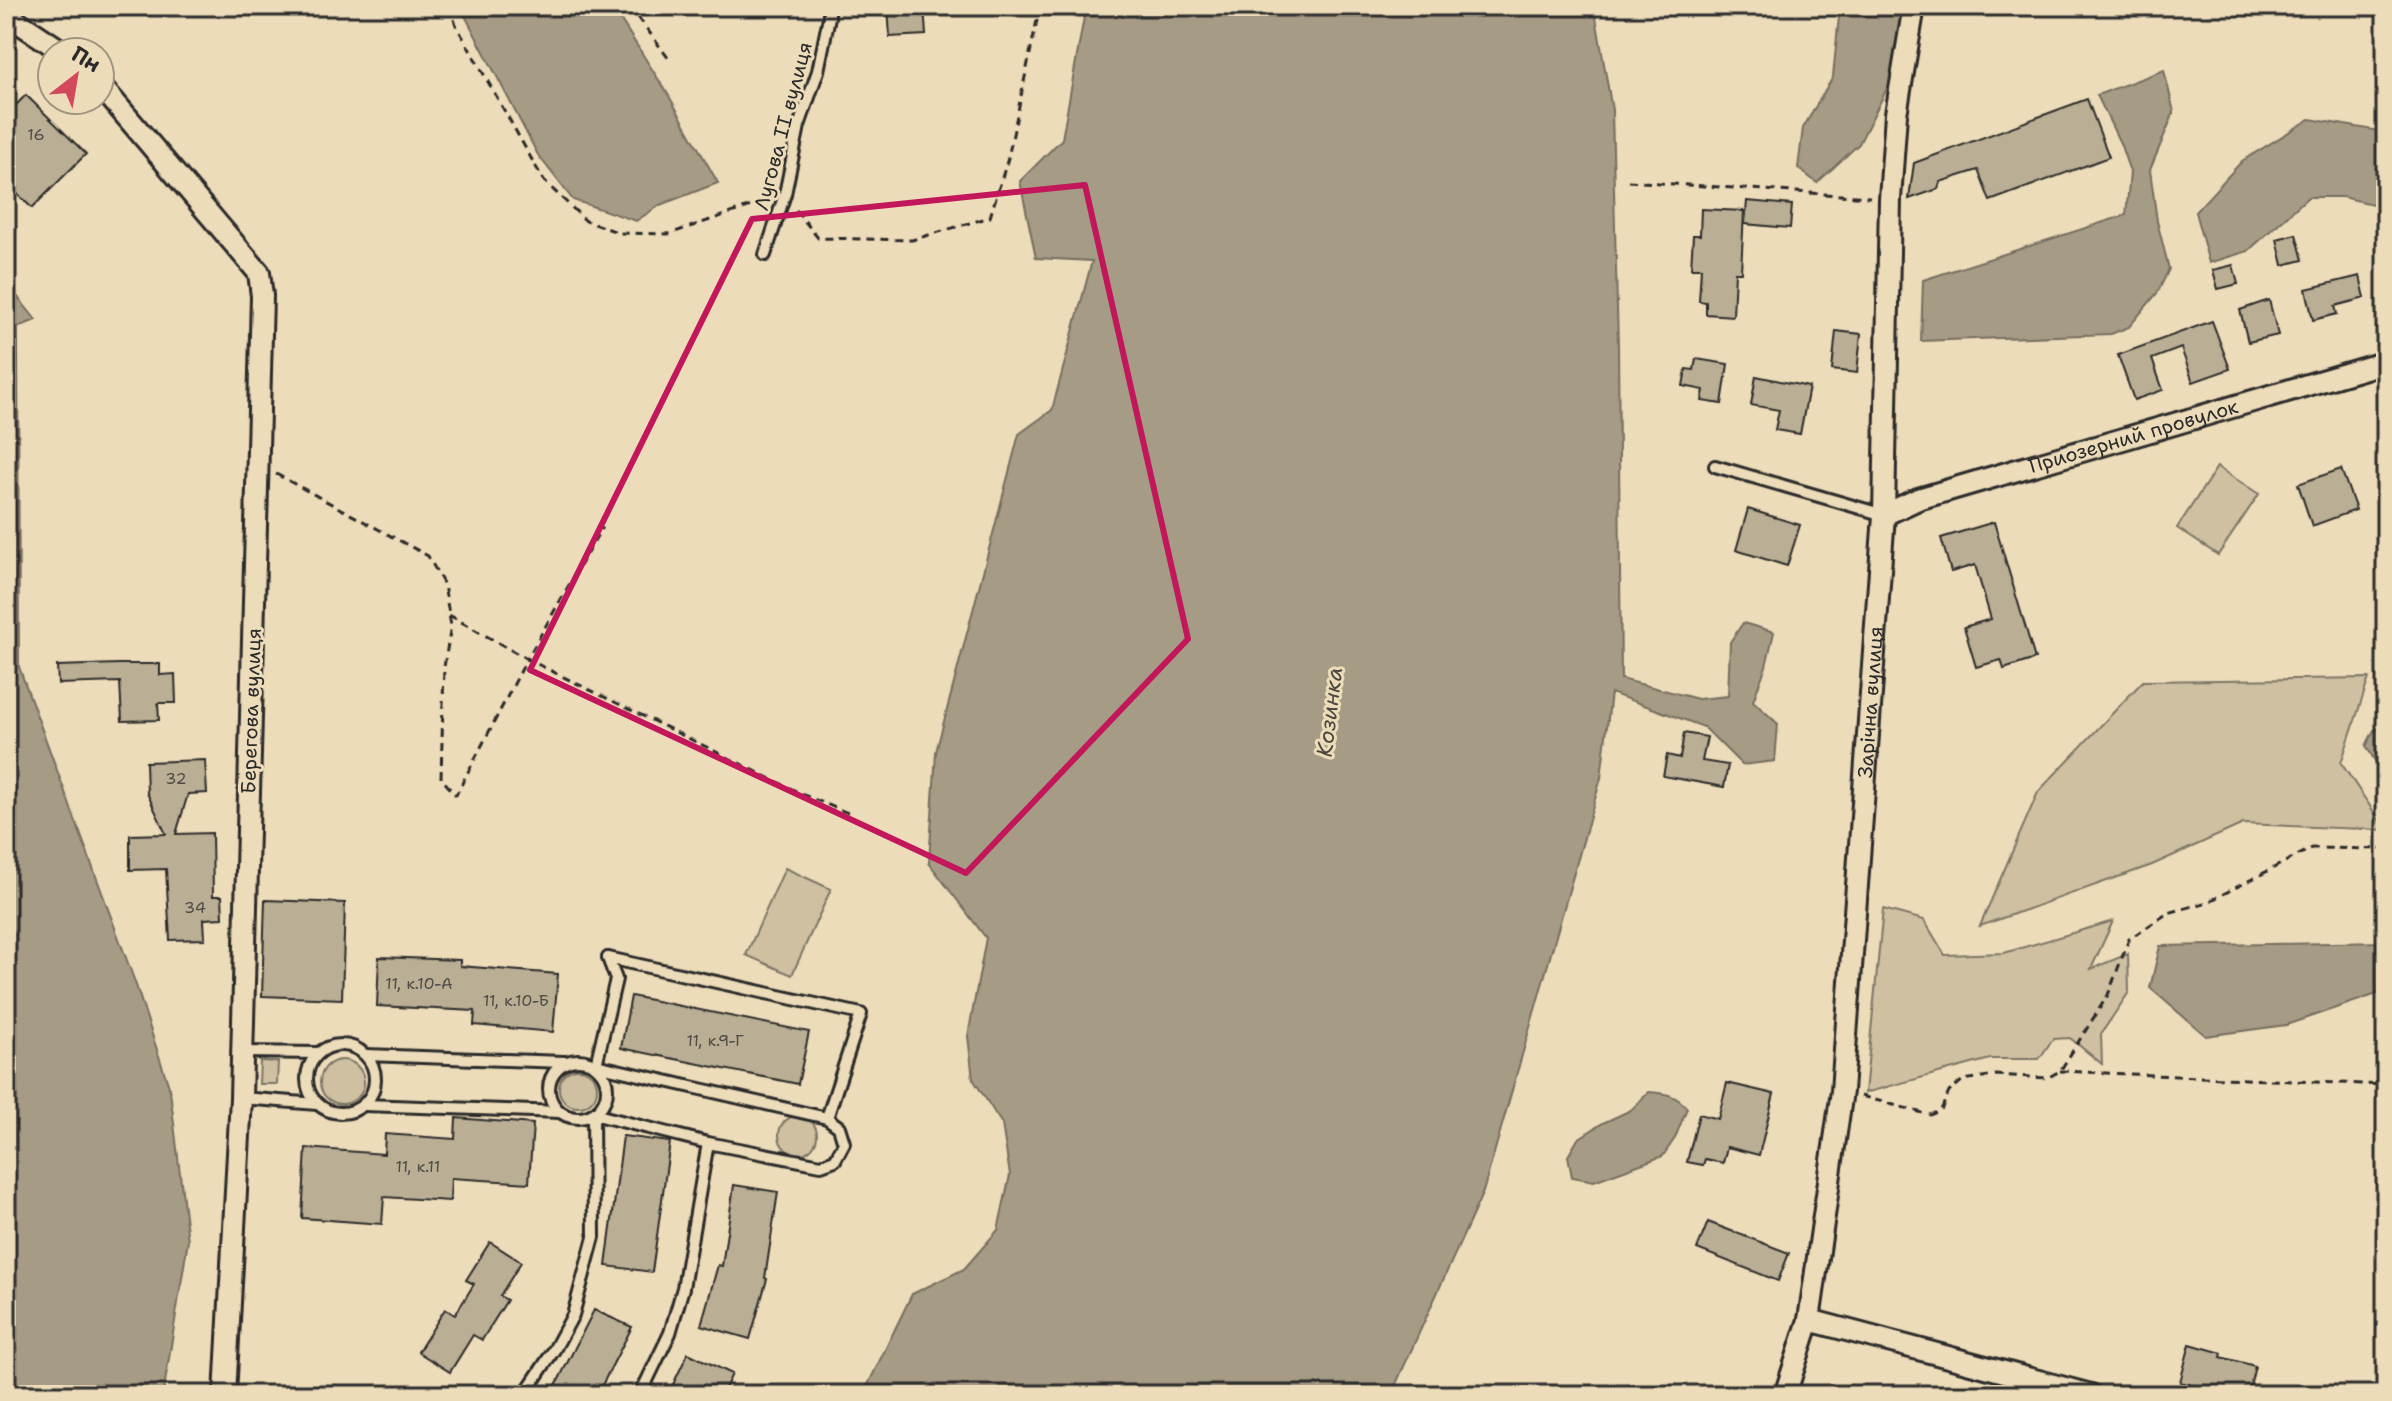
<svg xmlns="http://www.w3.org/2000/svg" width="2392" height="1401" font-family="'Shantell Sans',sans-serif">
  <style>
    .green { fill: #cec0a1; stroke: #7c7666; stroke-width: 2 }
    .water { fill: #a69b84; stroke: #756e60; stroke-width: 2 }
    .building { fill: #baae94; stroke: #2b2b2b; stroke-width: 2 }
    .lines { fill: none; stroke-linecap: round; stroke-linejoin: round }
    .lane-casing { stroke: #2b2b2b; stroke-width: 16 }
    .street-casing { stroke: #2b2b2b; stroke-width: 26 }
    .path { stroke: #2b2b2b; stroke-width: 3; stroke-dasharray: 8 6; stroke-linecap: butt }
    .lane { stroke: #eddcb9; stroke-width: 10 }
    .street { stroke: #eddcb9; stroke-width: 20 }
    .marked { fill: none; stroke: #c2185b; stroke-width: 6; stroke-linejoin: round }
    .labels { text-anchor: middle; stroke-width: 6; stroke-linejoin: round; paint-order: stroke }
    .number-label { font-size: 16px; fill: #4f4c45 }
    .street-label { font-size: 20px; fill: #2b2b2b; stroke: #eddcb9 }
    .water-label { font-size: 22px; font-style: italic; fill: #4a4741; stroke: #eddcb9 }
  </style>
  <rect width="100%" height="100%" fill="#eddcb9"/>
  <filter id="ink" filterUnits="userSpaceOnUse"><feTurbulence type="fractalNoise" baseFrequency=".0125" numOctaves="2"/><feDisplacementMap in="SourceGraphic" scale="16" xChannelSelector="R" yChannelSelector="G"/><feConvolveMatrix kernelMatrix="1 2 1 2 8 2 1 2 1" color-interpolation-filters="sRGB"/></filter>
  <g filter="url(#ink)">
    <!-- green -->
    <g class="green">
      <polygon points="2217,467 2259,494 2218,555 2177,528"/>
      <polygon points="2369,678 2341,763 2386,830 2243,824 2152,865 1980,926 2038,792 2143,681"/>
      <polygon points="785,868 831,889 792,975 746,955"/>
      <polygon points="1883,909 1924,920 1945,955 2004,953 2113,921 2091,969 2128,954 2129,992 2101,1034 2102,1064 2070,1038 2053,1039 2039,1059 1990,1059 1865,1093"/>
      <circle cx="342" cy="1082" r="22"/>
      <polygon points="260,1061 278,1062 277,1084 259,1084"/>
      <circle cx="578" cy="1088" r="19"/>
      <circle cx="798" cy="1135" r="19"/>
    </g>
    <!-- water -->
    <g class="water">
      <polygon points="460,6 612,6 669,96 718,183 660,205 636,221 573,200 538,155"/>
      <polygon points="1086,6 1594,6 1612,110 1618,345 1621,679 1698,699 1728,696 1730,642 1743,623 1774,632 1766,666 1753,701 1778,724 1775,761 1742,765 1704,727 1611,693 1601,778 1483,1192 1391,1395 863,1395 912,1294 964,1269 998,1230 1010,1175 1002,1124 973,1079 968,1036 986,938 929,863 936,752 1019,434 1052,410 1092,261 1036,258 1020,181 1062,139"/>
      <polygon points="1840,6 1904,6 1903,57 1859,144 1817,183 1798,168 1803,128 1833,77"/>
      <polygon points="2164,70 2174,112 2150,170 2157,221 2169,269 2158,292 2129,327 2111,334 1921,341 1923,280 2126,215 2130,172 2120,143 2097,95"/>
      <polygon points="2310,119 2386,132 2386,207 2342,197 2308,197 2248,251 2209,263 2195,212 2242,161"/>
      <polygon points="6,282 36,320 18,327 19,667 136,985 170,1090 188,1241 163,1395 6,1395 6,1134 13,1086 6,1048"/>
      <polygon points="2386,726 2386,758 2377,764 2366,746 2374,730"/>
      <polygon points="2386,942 2386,991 2286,1025 2206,1036 2150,988 2160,946"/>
      <path d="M 1649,1092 C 1667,1094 1675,1094 1687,1108 L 1675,1138 L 1663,1156 L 1594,1181 L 1572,1177 L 1568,1156 L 1578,1139 L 1603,1123 L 1631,1110 Z"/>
    </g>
    <!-- building -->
    <g class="building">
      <polygon points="888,6 924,6 926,35 890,37"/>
      <polygon points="26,95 86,154 32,208 6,183 6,115"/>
      <polygon points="2087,99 2109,157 1990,201 1978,170 1940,182 1938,189 1909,199 1914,163"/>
      <polygon points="1747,201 1792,205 1790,228 1745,224"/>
      <polygon points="1701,209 1744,211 1741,272 1735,272 1733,316 1706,314 1706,302 1699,301 1701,268 1691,268 1693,235 1700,235"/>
      <polygon points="2296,234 2303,260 2283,265 2277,239"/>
      <polygon points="2233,265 2238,284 2218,289 2213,270"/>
      <polygon points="2360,276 2365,298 2335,306 2337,314 2313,320 2306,289"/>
      <polygon points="2269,300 2278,335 2248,342 2240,310"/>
      <polygon points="2212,321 2230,369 2193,382 2181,348 2152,359 2163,390 2134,400 2118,355"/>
      <polygon points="1836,331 1861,334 1857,373 1832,370"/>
      <polygon points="1696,359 1728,364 1722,404 1702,401 1704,390 1683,386 1686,369 1694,370"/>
      <polygon points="1756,376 1809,387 1800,434 1775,430 1779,410 1751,405"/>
      <polygon points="2341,469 2356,510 2312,526 2298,484"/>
      <polygon points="1748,509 1800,525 1787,566 1736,550"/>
      <polygon points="1994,522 2035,659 2004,669 2001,660 1976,667 1964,627 1991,619 1975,565 1951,572 1941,538"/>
      <polygon points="119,664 160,664 160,675 175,674 176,703 158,703 159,720 122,721 120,682 58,684 57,666"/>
      <polygon points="1684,733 1707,737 1702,761 1728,765 1724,787 1663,776 1667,755 1680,758"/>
      <polygon points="205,760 207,793 188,794 176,834 212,833 213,896 222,896 223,918 204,919 205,939 170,940 166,869 130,870 130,835 166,834 147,793 146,762"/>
      <polygon points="265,900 345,903 342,999 262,996"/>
      <polygon points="379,957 460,960 460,966 558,974 553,1032 474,1025 475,1011 377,1006"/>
      <polygon points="631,996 809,1032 798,1084 621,1048"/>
      <polygon points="1727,1083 1774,1094 1759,1155 1727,1147 1723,1163 1705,1159 1703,1165 1687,1162 1699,1114 1718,1119"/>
      <polygon points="456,1118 533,1124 529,1183 451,1178 450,1201 384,1197 382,1224 302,1218 306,1148 384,1154 385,1134 455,1139"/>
      <polygon points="623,1136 670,1142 652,1272 606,1266"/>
      <polygon points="734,1185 778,1192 765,1278 767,1279 750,1339 701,1325 718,1265 722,1266"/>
      <polygon points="1708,1222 1789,1253 1778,1281 1697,1249"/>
      <polygon points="490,1242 521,1262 500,1296 507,1300 482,1340 473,1335 450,1372 418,1352 445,1309 455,1315 474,1284 466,1280"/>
      <polygon points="594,1310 632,1327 597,1395 551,1395"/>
      <polygon points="2190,1344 2222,1353 2221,1357 2255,1366 2248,1395 2221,1395 2222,1393 2180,1382"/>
      <polygon points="688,1353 732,1374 722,1395 668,1395"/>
    </g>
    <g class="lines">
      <!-- lane casing -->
      <g class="lane-casing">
        <g id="lane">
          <polyline points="765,255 785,194 799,126 818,71 829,17 829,6"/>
          <polyline points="1715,466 1884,515"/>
          <polyline points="608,958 616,979 596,1065 827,1118 839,1127 844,1143 835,1160 821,1165 708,1143 683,1288 670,1333 640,1395"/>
          <polyline points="608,958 861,1014 827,1118"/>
          <circle cx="341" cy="1079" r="34"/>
          <polyline points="242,1052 318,1053"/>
          <polyline points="366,1055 565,1062"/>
          <circle cx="578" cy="1089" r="29"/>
          <polyline points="241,1098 317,1104"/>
          <polyline points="364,1105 560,1112"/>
          <polyline points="524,1395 554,1350 573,1315 594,1237 593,1114 708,1143"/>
        </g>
      </g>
      <!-- street casing -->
      <g class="street-casing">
        <g id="street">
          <polyline points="6,14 63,52"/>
          <polyline points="100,85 259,273 262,296 241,1098 225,1395"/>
          <path id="s1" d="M 1884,515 L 1918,499 L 2386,362"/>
          <polyline points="1809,1320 2091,1395"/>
          <path id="s2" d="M 1785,1395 L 1809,1320 L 1842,1091 L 1884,515 L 1890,199 L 1896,114 L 1914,6"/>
        </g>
      </g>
      <!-- path -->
      <g class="path">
        <polyline points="449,6 456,25 544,181 586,221 620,233 669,234 769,200"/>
        <polyline points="630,6 669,59"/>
        <polyline points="1628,181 1870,197"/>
        <polyline points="796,210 818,238 912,240 990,217 1008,158 1040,6"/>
        <polyline points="276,474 428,556 444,585 451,626 444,667 441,778 456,795 527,659 806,796 848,813"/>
        <polyline points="449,615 527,659 602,527"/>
        <polyline points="2060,1071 2386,1085"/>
        <polyline points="6,1073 10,1088 6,1113"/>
        <polyline points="1861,1096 1930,1115 1941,1110 1949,1092 1963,1080 1996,1075 2047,1078 2060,1071 2108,995 2129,939 2168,913 2208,902 2312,848 2386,849"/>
      </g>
      <!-- lane -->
      <use href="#lane" class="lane"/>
      <!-- street -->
      <use href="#street" class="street"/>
    </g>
  </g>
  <!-- marked area -->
  <path class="marked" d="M 1085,185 L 1188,639 L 966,873 L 530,670 L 752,219 Z"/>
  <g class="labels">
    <!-- number labels -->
    <g class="number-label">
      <text x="36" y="140">16</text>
      <text x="176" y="784">32</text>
      <text x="195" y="913">34</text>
      <text x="419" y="989">11, к.10-А</text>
      <text x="516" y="1006">11, к.10-Б</text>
      <text x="715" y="1046">11, к.9-Г</text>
      <text x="418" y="1172">11, к.11</text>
    </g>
    <!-- street labels -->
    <g class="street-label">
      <text transform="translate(783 126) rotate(-75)" y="7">Лугова II вулиця</text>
      <text dy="7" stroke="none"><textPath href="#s1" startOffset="262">Приозерний провулок</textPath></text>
      <text dy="7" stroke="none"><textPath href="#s2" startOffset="700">Зарічна вулиця</textPath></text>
      <text transform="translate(251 711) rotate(-88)" y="7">Берегова вулиця</text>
    </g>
    <!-- water labels -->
    <g class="water-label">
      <text transform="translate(1329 712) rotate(-83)" y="8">Козинка</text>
    </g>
  </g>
  <!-- margin -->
  <rect width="2392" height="1401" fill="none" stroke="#eddcb9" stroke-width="32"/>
  <rect x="16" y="16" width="2360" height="1369" fill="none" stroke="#2b2b2b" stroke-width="3" filter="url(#ink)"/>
  <!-- north arrow -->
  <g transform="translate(76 76) rotate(31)"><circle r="38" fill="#eddcb9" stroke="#9f9580" stroke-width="2"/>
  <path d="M0-6L14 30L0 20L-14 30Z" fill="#d1495b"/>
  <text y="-12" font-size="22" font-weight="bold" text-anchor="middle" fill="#2b2b2b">Пн</text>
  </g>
</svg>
